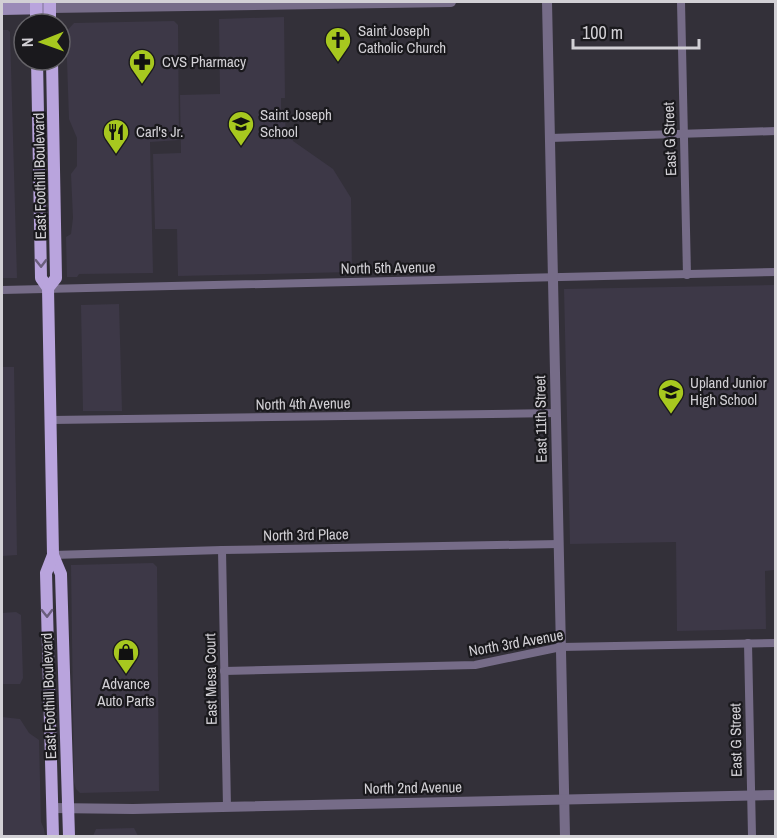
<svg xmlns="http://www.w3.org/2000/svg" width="777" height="838" font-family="'Archivo Narrow',sans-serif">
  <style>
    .built { fill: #3d3847 }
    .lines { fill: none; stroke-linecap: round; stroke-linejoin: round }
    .minor { stroke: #766c88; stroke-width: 8 }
    .tertiary { stroke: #766c88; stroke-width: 10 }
    .secondary { stroke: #9b8bb8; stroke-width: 12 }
    .primary { stroke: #b9a4dd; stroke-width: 12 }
    .oneway { stroke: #6a5e7d }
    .labels { text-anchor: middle; stroke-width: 4.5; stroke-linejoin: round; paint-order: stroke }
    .poi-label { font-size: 15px; fill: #d2d0d5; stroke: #1a191d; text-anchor: start }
    .street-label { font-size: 15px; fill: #d2d0d5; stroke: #1a191d }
  </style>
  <rect width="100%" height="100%" fill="#333039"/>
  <!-- built -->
  <g class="built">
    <polygon points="284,17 285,98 281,98 281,117 285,118 286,135 292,135 293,141 333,169 351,198 352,272 178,276 177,229 155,229 153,154 181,153 180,95 220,94 219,19"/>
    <polygon points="174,21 178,25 179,140 150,142 153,273 79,274 77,277 67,277 66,237 71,234 73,218 71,174 77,166 77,138 69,119 66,32 74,23"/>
    <polygon points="2,30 8,30 10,32 17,278 2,278"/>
    <polygon points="775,285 776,543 774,570 765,571 766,629 677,631 676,542 570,544 564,289"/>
    <polygon points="119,304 122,411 83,411 81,305"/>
    <polygon points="2,367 14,367 17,555 2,556"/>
    <polygon points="153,563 157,567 159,791 80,793 76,789 74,782 71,565"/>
    <polygon points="16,612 21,615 23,678 20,684 2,684 2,613"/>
    <polygon points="2,717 20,719 29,733 39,740 41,822 44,829 45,836 2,836"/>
    <polygon points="134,828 138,836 93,836 96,829"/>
  </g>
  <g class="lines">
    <!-- minor -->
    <g class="minor">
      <polyline points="681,2 687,275"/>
      <polyline points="550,138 776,131"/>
      <polyline points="2,290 776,272"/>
      <polyline points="51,420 556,413"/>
      <polyline points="222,550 227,807"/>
      <polyline points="53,555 222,550 559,544"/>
      <polyline points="748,643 752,836"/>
      <polyline points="224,671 475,665 561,647 776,643"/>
    </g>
    <!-- tertiary -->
    <g class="tertiary">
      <polyline points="547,2 565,836"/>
      <polyline points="50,8 451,2"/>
      <polyline points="52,808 133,809 776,795"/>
    </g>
    <!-- secondary -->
    <polyline class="secondary" points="2,9 50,8"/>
    <!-- primary -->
    <g class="primary">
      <polyline points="36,2 36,24"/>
      <polyline points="50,2 50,24"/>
      <polyline points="37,60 41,278 48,288 53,555 61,574 69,836"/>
      <polyline points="48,288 56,278 52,60"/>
      <polyline points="53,836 46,573 53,555"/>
    </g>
  </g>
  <!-- one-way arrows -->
  <defs><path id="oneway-chevron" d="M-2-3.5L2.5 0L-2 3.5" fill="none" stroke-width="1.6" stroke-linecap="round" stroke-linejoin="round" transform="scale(1.5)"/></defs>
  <g class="oneway">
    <use href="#oneway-chevron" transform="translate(41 263) rotate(89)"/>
    <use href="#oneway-chevron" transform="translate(47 613) rotate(89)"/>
  </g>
  <!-- icons -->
  <defs>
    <g id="church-pin" transform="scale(1.35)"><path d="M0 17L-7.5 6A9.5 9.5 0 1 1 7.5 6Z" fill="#a7c81f" stroke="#1a191d"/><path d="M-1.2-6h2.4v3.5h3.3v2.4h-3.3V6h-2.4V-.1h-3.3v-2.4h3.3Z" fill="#111"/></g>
    <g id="pharmacy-pin" transform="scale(1.35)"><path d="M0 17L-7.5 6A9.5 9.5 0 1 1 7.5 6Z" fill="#a7c81f" stroke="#1a191d"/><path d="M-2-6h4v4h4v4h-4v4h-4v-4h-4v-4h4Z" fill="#111"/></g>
    <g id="school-pin" transform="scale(1.35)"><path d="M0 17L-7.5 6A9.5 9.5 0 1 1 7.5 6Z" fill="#a7c81f" stroke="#1a191d"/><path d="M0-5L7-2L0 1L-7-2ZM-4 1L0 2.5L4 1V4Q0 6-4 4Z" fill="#111"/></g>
    <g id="restaurant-pin" transform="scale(1.35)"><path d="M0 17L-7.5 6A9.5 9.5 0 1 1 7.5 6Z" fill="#a7c81f" stroke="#1a191d"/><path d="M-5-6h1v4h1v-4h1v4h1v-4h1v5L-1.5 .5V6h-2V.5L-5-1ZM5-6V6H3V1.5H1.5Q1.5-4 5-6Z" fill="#111"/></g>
    <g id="shop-pin" transform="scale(1.35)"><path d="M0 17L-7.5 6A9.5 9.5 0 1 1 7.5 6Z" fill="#a7c81f" stroke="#1a191d"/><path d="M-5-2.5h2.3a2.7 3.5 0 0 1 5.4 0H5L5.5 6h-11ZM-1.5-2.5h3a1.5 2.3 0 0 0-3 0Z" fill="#111"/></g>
  </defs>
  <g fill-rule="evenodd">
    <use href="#church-pin" x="338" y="40"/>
    <use href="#pharmacy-pin" x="142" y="62"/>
    <use href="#school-pin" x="241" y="124"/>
    <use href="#restaurant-pin" x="116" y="132"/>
    <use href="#school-pin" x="671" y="392"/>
    <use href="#shop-pin" x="126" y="652"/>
  </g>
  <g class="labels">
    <!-- poi labels -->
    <g class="poi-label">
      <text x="358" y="36">Saint Joseph<tspan x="358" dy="17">Catholic Church</tspan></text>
      <text x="162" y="67">CVS Pharmacy</text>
      <text x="260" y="120">Saint Joseph<tspan x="260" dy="17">School</tspan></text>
      <text x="136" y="137">Carl's Jr.</text>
      <text x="690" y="388">Upland Junior<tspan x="690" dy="17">High School</tspan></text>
      <text x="126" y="689" text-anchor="middle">Advance<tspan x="126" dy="17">Auto Parts</tspan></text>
    </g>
    <!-- street labels -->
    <g class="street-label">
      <text transform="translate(670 139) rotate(-92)" y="5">East G Street</text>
      <text transform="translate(40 176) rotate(-91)" y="5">East Foothill Boulevard</text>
      <text transform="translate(388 268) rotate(-1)" y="5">North 5th Avenue</text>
      <text transform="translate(303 404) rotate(-1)" y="5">North 4th Avenue</text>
      <text transform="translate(541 419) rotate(-91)" y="5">East 11th Street</text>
      <text transform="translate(306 535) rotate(-1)" y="5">North 3rd Place</text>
      <text transform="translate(516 643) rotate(-10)" y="5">North 3rd Avenue</text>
      <text transform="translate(211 679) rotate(-91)" y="5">East Mesa Court</text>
      <text transform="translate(49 696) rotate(-92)" y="5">East Foothill Boulevard</text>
      <text transform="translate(736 740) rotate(-91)" y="5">East G Street</text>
      <text transform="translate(413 788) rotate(-1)" y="5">North 2nd Avenue</text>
    </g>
  </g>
  <!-- border -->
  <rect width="777" height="838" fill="none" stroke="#d2d0d5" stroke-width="6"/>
  <!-- north arrow -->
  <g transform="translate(42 42) rotate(269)"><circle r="28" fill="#1a191d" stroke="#646267" stroke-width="1.5"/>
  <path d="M0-4.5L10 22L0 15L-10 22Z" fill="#a7c81f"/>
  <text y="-9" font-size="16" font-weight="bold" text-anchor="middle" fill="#d2d0d5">N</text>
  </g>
  <!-- scale -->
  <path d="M573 39v9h126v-9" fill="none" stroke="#d2d0d5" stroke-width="3"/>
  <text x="582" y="39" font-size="18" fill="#d2d0d5" stroke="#1a191d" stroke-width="4.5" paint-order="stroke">100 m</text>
</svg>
